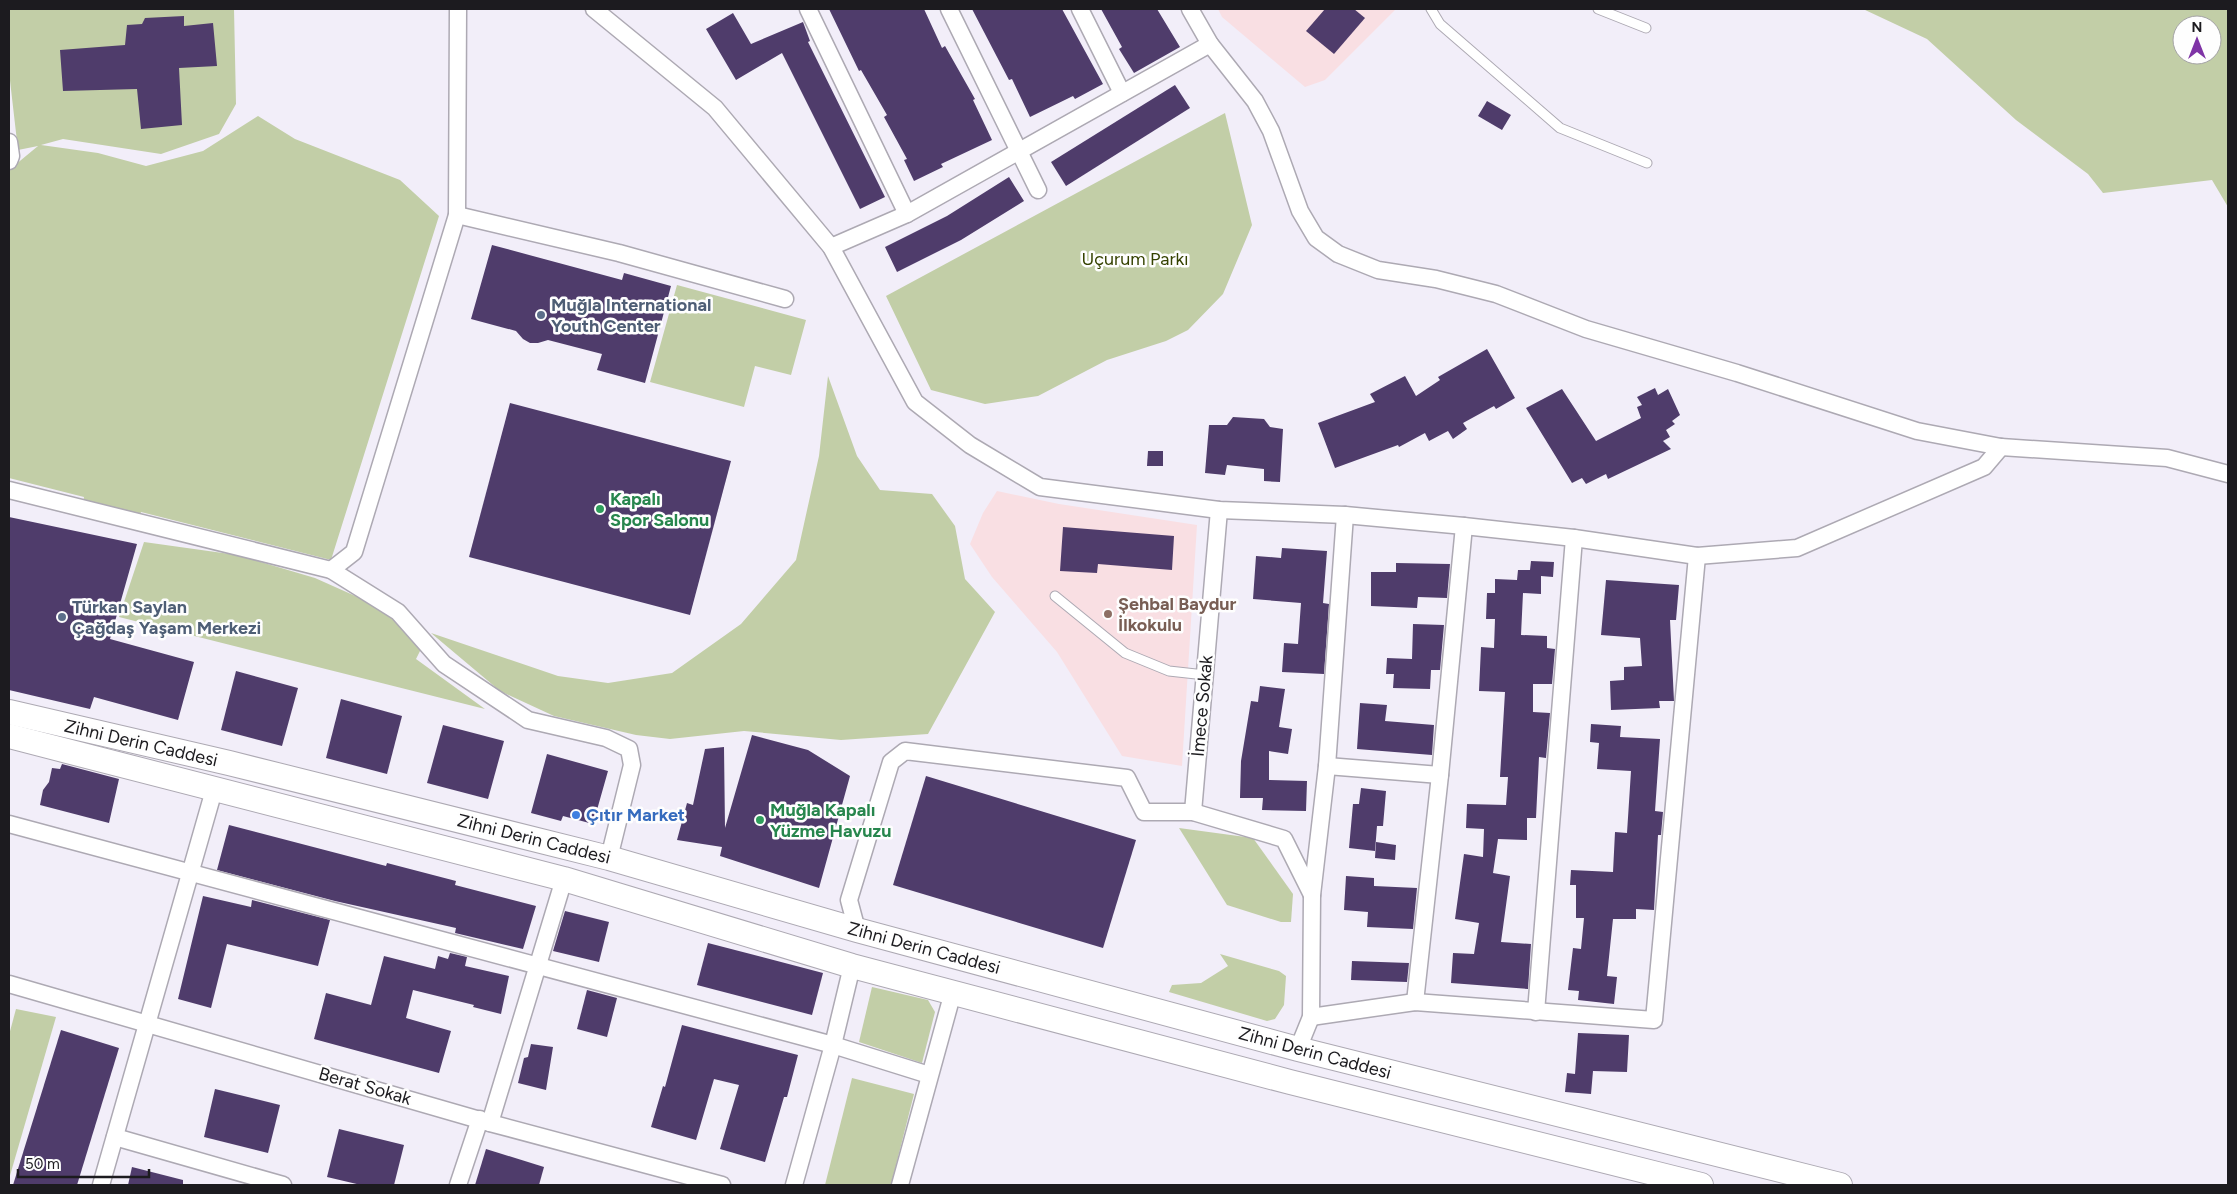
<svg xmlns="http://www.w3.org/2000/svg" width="2237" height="1194" font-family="Figtree,sans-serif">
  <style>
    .education { fill: #f9dfe3 }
    .green { fill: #c2cea7; fill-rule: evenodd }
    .building { fill: #4f3c6b }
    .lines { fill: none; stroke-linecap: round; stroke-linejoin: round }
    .service-casing { stroke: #ada9b3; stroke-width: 11 }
    .minor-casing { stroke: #ada9b3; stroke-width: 19 }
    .secondary-casing { stroke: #ada9b3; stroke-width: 26 }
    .service { stroke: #fff; stroke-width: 9 }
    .minor { stroke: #fff; stroke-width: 16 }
    .secondary { stroke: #fff; stroke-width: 24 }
    .service-dot { fill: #5c6f8a; stroke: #fefefe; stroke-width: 2 }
    .leisure-dot { fill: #2e9e5b; stroke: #fefefe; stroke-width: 2 }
    .education-dot { fill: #8d6e63; stroke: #fefefe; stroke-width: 2 }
    .shop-dot { fill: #3f7fe0; stroke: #fefefe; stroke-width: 2 }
    .labels { text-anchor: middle; stroke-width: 5; stroke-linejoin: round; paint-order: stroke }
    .park-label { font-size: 18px; fill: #354200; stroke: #fefefe }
    .service-label { font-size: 18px; font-weight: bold; fill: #4e5e75; stroke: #fefefe; text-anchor: start }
    .leisure-label { font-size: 18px; font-weight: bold; fill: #27864d; stroke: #fefefe; text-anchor: start }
    .education-label { font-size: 18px; font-weight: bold; fill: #785e54; stroke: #fefefe; text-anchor: start }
    .street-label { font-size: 18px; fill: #1c1b1f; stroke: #fefefe }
    .shop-label { font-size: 18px; font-weight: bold; fill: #366cbe; stroke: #fefefe; text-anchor: start }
  </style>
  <rect width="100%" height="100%" fill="#f2eef9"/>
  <!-- education -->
  <g class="education">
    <polygon points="1218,9 1396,9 1325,80 1305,87 1222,17"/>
    <polygon points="997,491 1059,504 1197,525 1182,766 1122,756 1057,652 992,577 970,544 983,513"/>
  </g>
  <!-- green -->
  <g class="green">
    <polygon points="9,9 234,9 236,104 219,134 161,154 63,139 41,145 98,153 146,166 203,151 258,116 295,139 400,180 439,216 331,560 141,512 139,519 83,503 84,497 9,478 9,170 38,146 18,150 9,72"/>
    <path d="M 1863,9 L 2228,9 L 2228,207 L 2212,180 L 2103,193 L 2088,174 L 2016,120 L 1927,39 ZM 2182,25 L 2212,25 L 2212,55 L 2182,55 Z"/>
    <polygon points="1225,113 1252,225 1223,294 1188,330 1166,341 1107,360 1038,396 985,404 931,390 886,296"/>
    <polygon points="677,285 806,320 791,375 755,366 744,407 650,382"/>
    <polygon points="828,376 857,456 880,490 932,494 955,526 965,579 995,612 928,734 841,740 744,731 670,739 636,735 554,716 500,691 431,633 558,676 608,683 672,673 741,624 796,560 819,456"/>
    <polygon points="144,542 237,555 315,578 371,603 407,630 422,647 416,659 485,709 119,617"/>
    <polygon points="1179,828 1253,838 1293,894 1291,922 1281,922 1227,905"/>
    <polygon points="1220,954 1279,971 1286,976 1284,1005 1275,1019 1267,1021 1169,992 1172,985 1201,983 1228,966"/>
    <polygon points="872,987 928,1000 935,1012 922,1063 859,1042"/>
    <polygon points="16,1009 56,1017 9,1179 9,1035"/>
    <polygon points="852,1078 914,1094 891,1185 825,1185"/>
  </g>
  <!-- building -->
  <g class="building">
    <polygon points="829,9 924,9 942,48 945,46 975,99 973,100 992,140 941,164 943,167 914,181 904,160 907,159 884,117 887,115 861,70 859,71"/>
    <polygon points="972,9 1062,9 1103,84 1075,99 1073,96 1030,117 1012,79 1009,80"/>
    <polygon points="1101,9 1157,9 1180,47 1134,73 1119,49 1122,47"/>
    <polygon points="1325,9 1354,9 1365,18 1334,54 1306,31"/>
    <polygon points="733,13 751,44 803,22 810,41 808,42 885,197 860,209 782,53 736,80 706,29"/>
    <polygon points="184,16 184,26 213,23 217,66 179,68 182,125 141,129 137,89 63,91 60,50 125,45 127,25 142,24 145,18"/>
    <polygon points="1175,85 1190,108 1066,186 1051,162"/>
    <polygon points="1487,101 1511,115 1502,130 1478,116"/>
    <polygon points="1009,177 1024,201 961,240 897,272 885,247 947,216"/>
    <polygon points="492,245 622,280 624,273 671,286 645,383 597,370 602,354 548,340 538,343 530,343 523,339 516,331 471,319"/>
    <polygon points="1487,349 1515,398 1496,409 1494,406 1463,423 1467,429 1453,439 1448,431 1429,441 1425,433 1399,447 1398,445 1335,468 1318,423 1375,402 1370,394 1405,376 1416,396 1440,380 1438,377"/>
    <polygon points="1655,388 1658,395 1668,389 1680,415 1672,421 1675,424 1666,430 1670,437 1663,441 1671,449 1608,479 1606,474 1586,484 1582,478 1572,483 1526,408 1562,389 1596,441 1641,418 1637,407 1642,405 1637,397"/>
    <polygon points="510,403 731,461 690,615 469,557"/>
    <polygon points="1233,417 1264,419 1270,427 1283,429 1280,482 1264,481 1264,469 1227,465 1225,475 1205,473 1209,425 1227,425"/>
    <polygon points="1148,451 1163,451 1163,466 1147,466"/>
    <polygon points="9,517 137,544 110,639 194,662 178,720 94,697 90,709 9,690"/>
    <polygon points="1063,527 1174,536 1172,570 1098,564 1097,573 1060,571"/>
    <polygon points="1282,548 1327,551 1323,603 1329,604 1324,674 1282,672 1284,643 1298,644 1301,603 1253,599 1256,556 1281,558"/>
    <polygon points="1531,561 1554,562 1553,577 1541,576 1541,594 1523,593 1521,635 1547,636 1547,648 1555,649 1552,684 1533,684 1533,712 1550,713 1546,758 1539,757 1536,818 1527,818 1527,840 1498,839 1493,873 1510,876 1501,942 1531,944 1528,989 1451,983 1453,953 1474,954 1479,923 1455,919 1464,854 1483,857 1484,829 1466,828 1467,804 1506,805 1508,777 1500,777 1505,692 1479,691 1481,647 1494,648 1495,619 1486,619 1487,593 1495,593 1495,579 1517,580 1518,570 1530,570"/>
    <polygon points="1396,563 1450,564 1447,598 1418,597 1417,608 1371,606 1371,572 1396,572"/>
    <polygon points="1606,580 1679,585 1676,620 1670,620 1674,701 1659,701 1660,708 1611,710 1610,681 1624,680 1624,667 1642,666 1640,638 1601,635"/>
    <polygon points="1413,624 1444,625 1440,670 1431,670 1430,689 1393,688 1394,674 1386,674 1387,658 1412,659"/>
    <polygon points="236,671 298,688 282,746 221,730"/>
    <polygon points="1260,686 1285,689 1279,727 1292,729 1288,754 1269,751 1269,780 1307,781 1306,811 1262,810 1263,798 1240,798 1241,761 1251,701 1258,702"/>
    <polygon points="341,699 402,716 387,774 326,758"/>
    <polygon points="1360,703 1387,705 1385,721 1434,725 1432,755 1357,749"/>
    <polygon points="1591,724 1621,726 1620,737 1660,739 1655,811 1663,812 1661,835 1658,835 1654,910 1636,909 1636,919 1613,919 1607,976 1617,977 1614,1004 1578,1000 1579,991 1568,990 1573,948 1581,949 1584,918 1576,918 1576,885 1570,885 1571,870 1613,872 1615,832 1627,833 1631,771 1597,769 1599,743 1590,742"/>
    <polygon points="443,725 504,741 488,799 427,783"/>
    <polygon points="752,735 808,750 850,776 819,888 720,856 722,847 677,840 687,803 693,805 705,749 724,747 725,828"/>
    <polygon points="547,754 608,771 593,824 563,816 561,821 531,813"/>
    <polygon points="62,764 119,779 109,823 40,805 43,790 49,782 52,768 60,769"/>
    <polygon points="926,776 1136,840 1103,948 893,885"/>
    <polygon points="1361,788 1386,791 1383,826 1377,826 1375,851 1349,848 1353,804 1359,804"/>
    <polygon points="229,825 386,866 387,863 456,881 455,885 536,906 523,949 455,933 456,928 335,901 217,870"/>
    <polygon points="1376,842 1396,845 1395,860 1375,858"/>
    <polygon points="1346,876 1374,878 1374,886 1417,888 1413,929 1367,927 1368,912 1344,910"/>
    <polygon points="203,896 251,907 252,900 330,920 318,966 227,944 211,1008 178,999"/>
    <polygon points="565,911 609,922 599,962 553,951"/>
    <polygon points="708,943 823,973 812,1015 697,985"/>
    <polygon points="450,953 467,957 465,966 509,976 501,1014 473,1007 474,1005 413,990 406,1018 451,1031 439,1073 314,1039 326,993 371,1005 384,956 435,969 438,956 448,959"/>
    <polygon points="1352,961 1409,963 1407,982 1351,980"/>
    <polygon points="587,990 617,998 607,1037 577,1029"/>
    <polygon points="682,1025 798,1055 787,1097 784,1097 765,1162 720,1149 739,1085 714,1079 696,1140 651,1127 663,1086 665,1087"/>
    <polygon points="61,1030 119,1048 77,1185 13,1185"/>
    <polygon points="1578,1033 1629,1035 1627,1072 1593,1071 1591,1094 1565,1092 1567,1073 1575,1074"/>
    <polygon points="531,1044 553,1047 546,1090 518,1083 524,1058 528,1057"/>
    <polygon points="215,1089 280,1105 268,1153 204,1137"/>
    <polygon points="339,1129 404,1145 394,1185 361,1185 327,1177"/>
    <polygon points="486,1149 544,1167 539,1185 475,1185"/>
    <polygon points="132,1167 183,1180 183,1185 128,1185"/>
  </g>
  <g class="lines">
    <!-- service casing -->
    <g class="service-casing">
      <g id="service">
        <polyline points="1431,9 1440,24 1560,128 1647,163"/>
        <polyline points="1598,9 1646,28"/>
        <polyline points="1055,596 1125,653 1169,671 1205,675"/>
      </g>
    </g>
    <!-- minor casing -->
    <g class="minor-casing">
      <g id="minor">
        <polyline points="594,9 715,108 831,247 915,402 970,445 1040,487 1219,510 1345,515 1464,526 1574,538 1697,556 1797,548 1984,467 2001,447"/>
        <polyline points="808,9 907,214"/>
        <polyline points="949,9 1038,190"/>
        <polyline points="1080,9 1122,93"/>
        <polyline points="1190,9 1210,44 1255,101 1271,131 1300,211 1316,238 1338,254 1378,270 1436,279 1496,294 1586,329 1737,373 1917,431 2001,447 2167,458 2228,474"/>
        <polyline points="9,142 11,156 9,161"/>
        <polyline points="457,215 619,253 785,299"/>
        <polyline points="831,247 907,214 1210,44"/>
        <polyline points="9,490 331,570 398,612 444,664 528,720 606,738 629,749 632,765 609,858"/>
        <polyline points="331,570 354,552 457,215 458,9"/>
        <polyline points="1327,766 1440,775"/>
        <polyline points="1193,812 1219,510"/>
        <polyline points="9,824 833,1045 929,1075"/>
        <polyline points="857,930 849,900 891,762 905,751 1127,778 1144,812 1193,812 1284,839 1312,895"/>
        <polyline points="9,984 490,1123 722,1185"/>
        <polyline points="1415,1002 1440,775 1464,526"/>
        <polyline points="1536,1012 1574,538"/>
        <polyline points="1311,1017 1415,1002 1654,1020 1697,556"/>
        <polyline points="1298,1049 1311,1017 1312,895 1327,766 1345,515"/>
        <polyline points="490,1123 564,879"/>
        <polyline points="115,1137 283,1185"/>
        <polyline points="101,1185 214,790"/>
        <polyline points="458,1185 480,1119"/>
        <polyline points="794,1185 833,1045 852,966"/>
        <polyline points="900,1185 953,992"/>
      </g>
    </g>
    <!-- secondary casing -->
    <g class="secondary-casing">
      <g id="secondary">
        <polyline points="9,712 229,763 609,858 857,930 1298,1049 1840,1185"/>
        <polyline points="9,736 564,879 852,966 1290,1082 1701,1185"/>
      </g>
    </g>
    <!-- service -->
    <use href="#service" class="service"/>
    <!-- minor -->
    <use href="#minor" class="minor"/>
    <!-- secondary -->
    <use href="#secondary" class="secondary"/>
  </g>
  <!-- markers -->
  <g class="service-dot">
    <circle cx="541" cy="315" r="5"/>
    <circle cx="62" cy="617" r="5"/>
  </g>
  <g class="leisure-dot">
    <circle cx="600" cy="509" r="5"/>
    <circle cx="760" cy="820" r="5"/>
  </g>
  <circle class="education-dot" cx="1108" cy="614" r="5"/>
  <circle class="shop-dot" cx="576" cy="815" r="5"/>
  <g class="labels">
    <!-- park labels -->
    <g class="park-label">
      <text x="1135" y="265">Uçurum Parkı</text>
    </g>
    <!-- service labels -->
    <g class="service-label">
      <text x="551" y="311">Muğla International<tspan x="551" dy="21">Youth Center</tspan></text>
      <text x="72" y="613">Türkan Saylan<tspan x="72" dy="21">Çağdaş Yaşam Merkezi</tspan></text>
    </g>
    <!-- leisure labels -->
    <g class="leisure-label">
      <text x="610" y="505">Kapalı<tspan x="610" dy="21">Spor Salonu</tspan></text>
      <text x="770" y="816">Muğla Kapalı<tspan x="770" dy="21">Yüzme Havuzu</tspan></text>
    </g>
    <!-- education labels -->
    <g class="education-label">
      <text x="1118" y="610">Şehbal Baydur<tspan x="1118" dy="21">İlkokulu</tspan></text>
    </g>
    <!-- street labels -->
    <g class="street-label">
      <text transform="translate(1202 706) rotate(-85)" y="6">İmece Sokak</text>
      <text transform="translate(141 743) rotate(13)" y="6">Zihni Derin Caddesi</text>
      <text transform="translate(534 839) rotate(14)" y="6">Zihni Derin Caddesi</text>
      <text transform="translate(924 948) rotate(15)" y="6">Zihni Derin Caddesi</text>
      <text transform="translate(1315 1053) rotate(15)" y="6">Zihni Derin Caddesi</text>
      <text transform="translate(365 1086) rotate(16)" y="6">Berat Sokak</text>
    </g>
    <!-- shop labels -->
    <g class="shop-label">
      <text x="586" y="821">Çıtır Market</text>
    </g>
  </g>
  <!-- border -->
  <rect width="2237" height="1194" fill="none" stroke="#1c1b1f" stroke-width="20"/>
  <!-- north arrow -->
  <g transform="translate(2197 40)"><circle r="24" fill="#fefefe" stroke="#a4a3a5"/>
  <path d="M0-4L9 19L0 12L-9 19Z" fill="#7f34a6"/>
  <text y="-8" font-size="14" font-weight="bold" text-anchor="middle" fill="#1c1b1f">N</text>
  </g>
  <!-- scale -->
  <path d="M18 1169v8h131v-8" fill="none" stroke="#1c1b1f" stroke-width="2.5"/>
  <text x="25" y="1169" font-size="15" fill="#1c1b1f" stroke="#fefefe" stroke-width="4" paint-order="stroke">50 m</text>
</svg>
